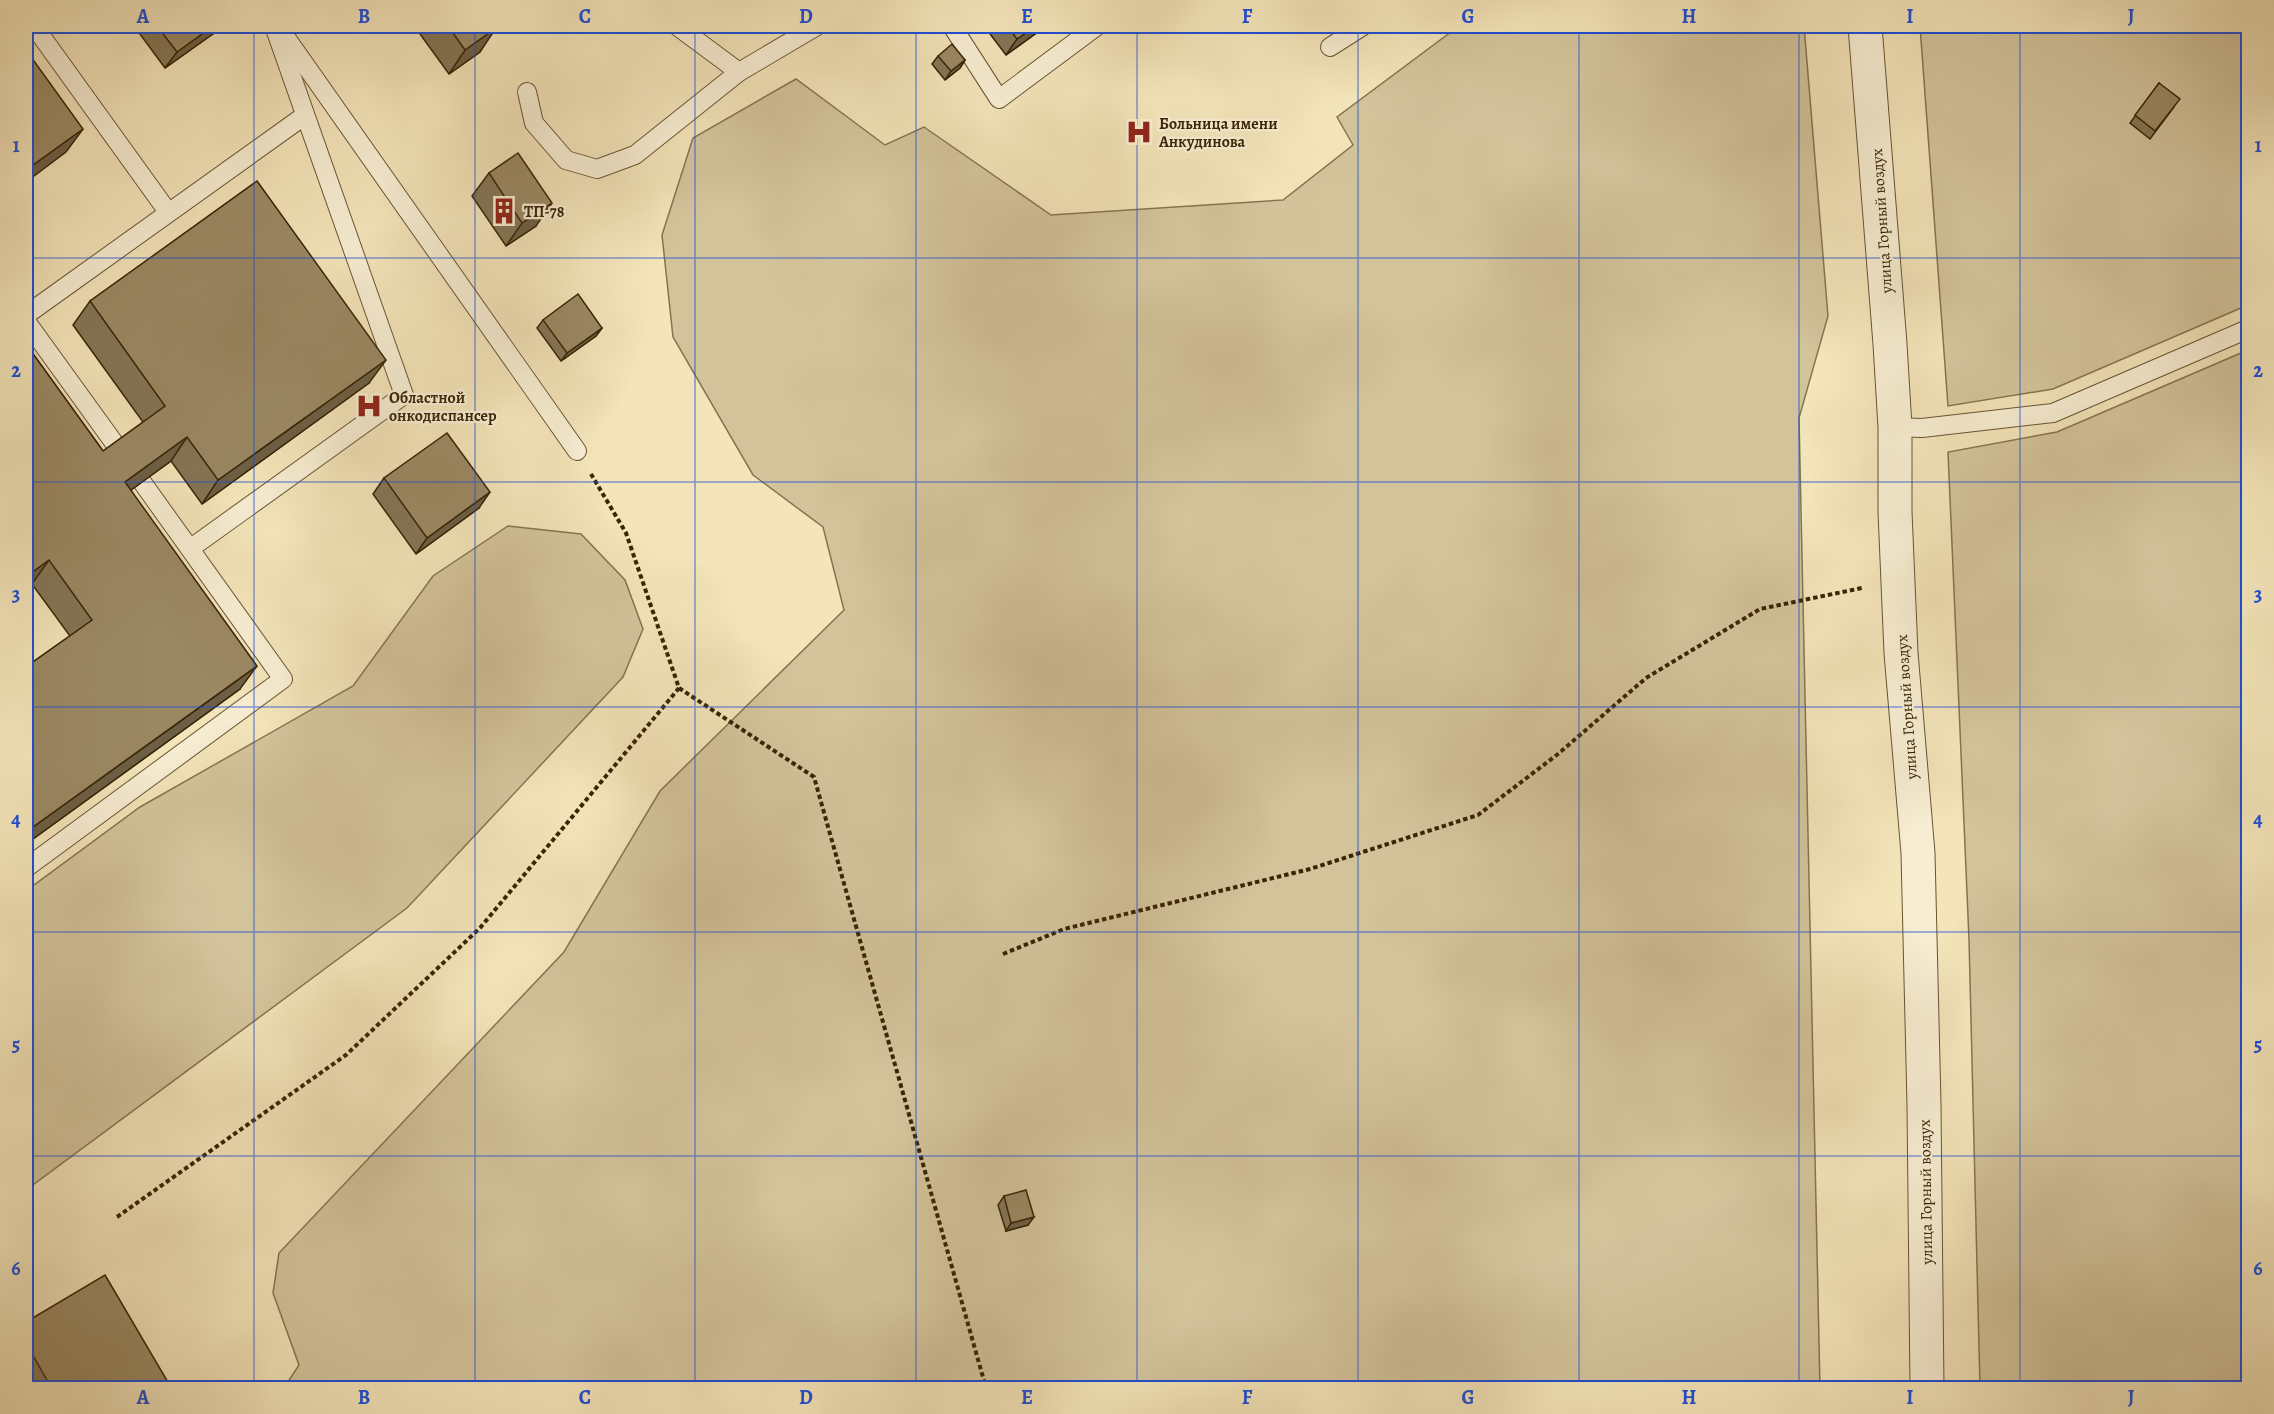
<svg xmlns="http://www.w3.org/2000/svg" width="2274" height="1414" font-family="Alegreya,serif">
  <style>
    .green { fill: #d3c39b; stroke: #867450; stroke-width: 1.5 }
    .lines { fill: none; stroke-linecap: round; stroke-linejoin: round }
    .service-casing { stroke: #685433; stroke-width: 20 }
    .minor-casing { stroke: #685433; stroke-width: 35 }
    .path { stroke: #392406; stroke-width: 4; stroke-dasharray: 4.5 3; stroke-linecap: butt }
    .service { stroke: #f7edd2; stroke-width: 18 }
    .minor { stroke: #f7edd2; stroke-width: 33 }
    .wall { fill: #847555; stroke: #392406; stroke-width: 1.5 }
    .shaded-wall { fill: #6c5f45; stroke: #392406; stroke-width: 1.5 }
    .building { fill: #9a8863; stroke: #392406; stroke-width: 1.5 }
    .grid { fill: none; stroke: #1d4ed8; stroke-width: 1.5; stroke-opacity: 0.55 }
    .labels { text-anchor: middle; stroke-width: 4.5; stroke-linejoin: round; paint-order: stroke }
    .poi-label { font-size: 16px; font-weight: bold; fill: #392406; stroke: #f7edd2; text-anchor: start }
    .street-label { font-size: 16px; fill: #392406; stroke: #f7edd2 }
    .neatline { fill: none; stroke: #1d4ed8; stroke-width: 2 }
    .grid-label { font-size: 20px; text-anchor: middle; font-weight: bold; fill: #1d4ed8 }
  </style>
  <rect width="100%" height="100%" fill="#f3e4b9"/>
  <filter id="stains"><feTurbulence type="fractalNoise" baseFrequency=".00333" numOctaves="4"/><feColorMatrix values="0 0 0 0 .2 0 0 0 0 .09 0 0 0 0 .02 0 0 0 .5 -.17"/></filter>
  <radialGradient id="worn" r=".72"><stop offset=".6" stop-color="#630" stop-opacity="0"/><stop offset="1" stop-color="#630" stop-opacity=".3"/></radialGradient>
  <!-- green -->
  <g class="green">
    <polygon points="1459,26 1804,26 1828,316 1799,418 1820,1388 284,1388 299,1365 273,1293 279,1253 564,952 660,791 844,610 823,527 753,475 673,337 662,235 693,138 796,79 885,145 924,127 1051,215 1283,200 1353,145 1337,117"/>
    <polygon points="1920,26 2248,26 2248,305 2053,389 1948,406"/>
    <polygon points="2248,350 2248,1388 1980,1388 1969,939 1948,452 2057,432"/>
    <polygon points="508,526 581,534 625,580 643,629 623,677 407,908 26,1190 26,891 140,807 353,686 433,576"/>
  </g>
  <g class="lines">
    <!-- service casing -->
    <g class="service-casing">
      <g id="service">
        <polyline points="34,26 168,212"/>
        <polyline points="677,26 739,72 817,26"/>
        <polyline points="952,26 999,99 1097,26"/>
        <polyline points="282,32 577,451"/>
        <polyline points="1330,47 1363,26"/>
        <polyline points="527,92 534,123 566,160 597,169 635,155 739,72"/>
        <polyline points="26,315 304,116"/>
        <polyline points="26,321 120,451"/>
        <polyline points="1895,427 1922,428 2053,413 2248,329"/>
        <polyline points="191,548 404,395 274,26"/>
        <polyline points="26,868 283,679 142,482"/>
      </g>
    </g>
    <!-- minor casing -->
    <g class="minor-casing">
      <polyline id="minor" points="1865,26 1890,344 1895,427 1895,512 1901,653 1918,853 1924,1105 1927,1388"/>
    </g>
    <!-- path -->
    <g class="path">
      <polyline points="679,688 814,777 986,1388"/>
      <polyline points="1003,954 1064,929 1310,869 1478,815 1558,754 1646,678 1760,609 1862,588"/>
      <polyline points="117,1217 346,1055 480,928 679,688 626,533 591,474"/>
    </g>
    <!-- service -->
    <use href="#service" class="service"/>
    <!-- minor -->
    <use href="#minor" class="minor"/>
  </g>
  <!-- wall -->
  <g class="wall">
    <polygon points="134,26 224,26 165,68"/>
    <polygon points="416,26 494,26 480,52 449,74 415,27"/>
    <polygon points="984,26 1046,26 1006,55"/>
    <polygon points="938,56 965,60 960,68 945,80 932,64"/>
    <polygon points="2159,83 2174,107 2150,139 2130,123"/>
    <polygon points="489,173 536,226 506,246 472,196"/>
    <polygon points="90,301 369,383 202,504 171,461 131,490 240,689 26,844 26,667 70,636 32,584 26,588 26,344 103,451 143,422 73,325"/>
    <polygon points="543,320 602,328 596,336 561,361 537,328"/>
    <polygon points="384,478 479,508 416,554 373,494"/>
    <polygon points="1004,1196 1028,1225 1006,1231 998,1205"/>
    <polygon points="26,1322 172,1389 26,1389"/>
  </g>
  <!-- shaded-wall -->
  <g class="shaded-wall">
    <polygon points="213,26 224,26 165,68 177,52"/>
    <polygon points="1036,26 1046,26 1006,55 1017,39"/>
    <polygon points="496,28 480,52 449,74 465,50"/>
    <polygon points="965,60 960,68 945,80 951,71"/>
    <polygon points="83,129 66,152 26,182 26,170"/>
    <polygon points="552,203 536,226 506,246 522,223"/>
    <polygon points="602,328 596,336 561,361 567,353"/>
    <polygon points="386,360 369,383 202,504 218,480"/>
    <polygon points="187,437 171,461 109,506 125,482"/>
    <polygon points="490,492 479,508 416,554 427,538"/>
    <polygon points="49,560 32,584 26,588 26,577 27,576"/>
    <polygon points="257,666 240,689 26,844 26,832"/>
    <polygon points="1034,1217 1028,1225 1006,1231 1011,1223"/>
  </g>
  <!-- building -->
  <g class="building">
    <polygon points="157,26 213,26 177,52"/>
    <polygon points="448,26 494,26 496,28 465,50"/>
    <polygon points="1007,26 1036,26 1017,39"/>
    <polygon points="952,44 965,60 951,71 938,56"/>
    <polygon points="26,50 83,129 26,170"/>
    <polygon points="2159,83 2180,99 2155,131 2135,115"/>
    <polygon points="518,153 552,203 522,223 489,173"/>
    <polygon points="257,181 386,360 218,480 187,437 125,482 257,666 26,832 26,667 92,620 49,560 27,576 26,574 26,344 103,451 165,406 90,301"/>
    <polygon points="578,294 602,328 567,353 543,320"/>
    <polygon points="447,433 490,492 427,538 384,478"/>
    <polygon points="1026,1190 1034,1217 1011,1223 1004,1196"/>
    <polygon points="105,1275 172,1389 52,1389 26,1343 26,1322"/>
  </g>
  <!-- grid -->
  <path class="grid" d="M 254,26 L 254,1388M 475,26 L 475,1388M 695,26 L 695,1388M 916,26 L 916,1388M 1137,26 L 1137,1388M 1358,26 L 1358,1388M 1579,26 L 1579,1388M 1799,26 L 1799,1388M 2020,26 L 2020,1388M 26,258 L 2248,258M 26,482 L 2248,482M 26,707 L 2248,707M 26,932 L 2248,932M 26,1156 L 2248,1156"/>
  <!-- icons -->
  <defs>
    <g id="hospital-bare" transform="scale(2.07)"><path d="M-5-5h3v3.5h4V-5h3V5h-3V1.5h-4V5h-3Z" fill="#8f2418" stroke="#f7edd2" stroke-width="2.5" paint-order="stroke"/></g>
    <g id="building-bare" transform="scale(2.07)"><path d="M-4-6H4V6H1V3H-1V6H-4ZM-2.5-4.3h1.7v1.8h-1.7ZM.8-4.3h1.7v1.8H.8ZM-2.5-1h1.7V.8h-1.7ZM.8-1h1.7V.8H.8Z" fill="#8f2418" stroke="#f7edd2" stroke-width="2.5" paint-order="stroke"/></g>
  </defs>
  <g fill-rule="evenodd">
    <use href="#hospital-bare" x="1139" y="132"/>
    <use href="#building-bare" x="504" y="211"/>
    <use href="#hospital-bare" x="369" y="406"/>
  </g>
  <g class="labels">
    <!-- poi labels -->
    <g class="poi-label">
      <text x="1159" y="129">Больница имени<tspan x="1159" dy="18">Анкудинова</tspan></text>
      <text x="524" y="217">ТП-78</text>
      <text x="389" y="403">Областной<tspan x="389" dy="18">онкодиспансер</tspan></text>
    </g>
    <!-- street labels -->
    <g class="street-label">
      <text transform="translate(1881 221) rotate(-94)" y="6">улица Горный воздух</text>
      <text transform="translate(1906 707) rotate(-94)" y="6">улица Горный воздух</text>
      <text transform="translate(1925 1192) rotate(-91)" y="6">улица Горный воздух</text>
    </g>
  </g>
  <!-- margin -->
  <rect width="2274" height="1414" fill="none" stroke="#f3e4b9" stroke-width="66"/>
  <rect x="33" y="33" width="2208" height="1348" class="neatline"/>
  <g class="grid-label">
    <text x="143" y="23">A</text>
    <text x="364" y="23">B</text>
    <text x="585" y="23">C</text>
    <text x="806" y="23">D</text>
    <text x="1027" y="23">E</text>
    <text x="1247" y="23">F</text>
    <text x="1468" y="23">G</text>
    <text x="1689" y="23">H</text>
    <text x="1910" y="23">I</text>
    <text x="2131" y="23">J</text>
    <text x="16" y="152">1</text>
    <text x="2258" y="152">1</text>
    <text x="16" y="377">2</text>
    <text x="2258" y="377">2</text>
    <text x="16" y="601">3</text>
    <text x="2258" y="601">3</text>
    <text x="16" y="826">4</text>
    <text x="2258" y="826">4</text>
    <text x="16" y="1051">5</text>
    <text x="2258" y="1051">5</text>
    <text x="16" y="1275">6</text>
    <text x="2258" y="1275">6</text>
    <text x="143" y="1404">A</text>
    <text x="364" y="1404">B</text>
    <text x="585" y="1404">C</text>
    <text x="806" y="1404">D</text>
    <text x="1027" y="1404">E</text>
    <text x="1247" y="1404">F</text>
    <text x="1468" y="1404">G</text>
    <text x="1689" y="1404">H</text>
    <text x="1910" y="1404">I</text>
    <text x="2131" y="1404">J</text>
  </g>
  <rect width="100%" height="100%" filter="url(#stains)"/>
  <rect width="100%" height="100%" fill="url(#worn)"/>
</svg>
